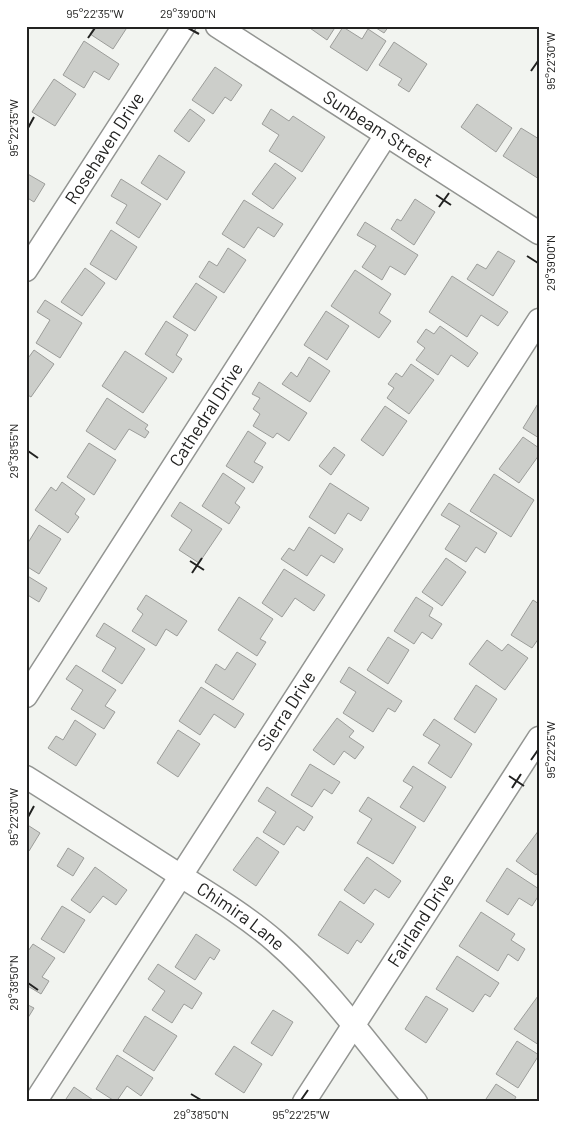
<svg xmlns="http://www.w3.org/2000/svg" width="565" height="1128" font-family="Barlow,sans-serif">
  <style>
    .building { fill: #ccceca; stroke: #9c9d9a }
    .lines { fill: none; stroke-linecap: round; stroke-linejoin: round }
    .minor-casing { stroke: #939592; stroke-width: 25 }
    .minor { stroke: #fff; stroke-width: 22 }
    .ticks { fill: none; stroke: #222221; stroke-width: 2 }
    .labels { text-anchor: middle; stroke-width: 5; stroke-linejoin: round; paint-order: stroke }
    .street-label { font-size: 18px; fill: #222221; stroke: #fff }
    .neatline { fill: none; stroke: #222221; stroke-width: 2 }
    .ticks-label { font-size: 12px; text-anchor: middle; fill: #222221 }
  </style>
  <rect width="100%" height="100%" fill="#f2f4f0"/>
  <!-- building -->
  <g class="building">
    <polygon points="95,26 128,26 113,49 90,34"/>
    <polygon points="307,26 336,26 327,40"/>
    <polygon points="373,26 389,26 384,33"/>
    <polygon points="343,27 362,39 368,29 386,41 367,71 330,47"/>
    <polygon points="84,41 119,64 109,80 94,71 84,88 63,75"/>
    <polygon points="394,42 427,64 409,92 398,85 402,79 379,65"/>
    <polygon points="215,67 242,85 231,101 225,97 213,114 192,100"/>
    <polygon points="54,79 76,94 55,126 32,112"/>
    <polygon points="477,104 512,128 496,152 461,127"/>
    <polygon points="190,109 205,120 189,142 174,131"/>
    <polygon points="271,109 289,121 293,116 325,137 302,172 269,151 279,135 262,124"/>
    <polygon points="521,128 539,139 539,179 503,156"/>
    <polygon points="159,155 185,172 167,200 141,183"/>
    <polygon points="275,163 296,178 273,209 252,194"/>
    <polygon points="26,173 45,184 34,202 26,197"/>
    <polygon points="121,179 161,204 139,238 116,223 127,205 111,196"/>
    <polygon points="415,199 435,212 414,245 391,229 397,219 401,221"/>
    <polygon points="244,200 283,224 274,237 258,227 244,248 222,234"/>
    <polygon points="365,222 418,255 405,275 390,266 382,280 362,267 376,246 357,235"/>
    <polygon points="111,230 137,247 116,280 90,264"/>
    <polygon points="228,248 246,260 224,293 199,277 209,261 217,266"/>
    <polygon points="498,251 515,261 493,296 467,279 477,264 486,269"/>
    <polygon points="85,268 105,283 82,316 61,302"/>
    <polygon points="355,270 391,294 379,313 391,321 379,338 331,306"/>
    <polygon points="452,276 508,312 498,326 481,315 467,337 429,312"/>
    <polygon points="196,283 217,297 195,331 173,317"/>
    <polygon points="45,300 82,323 60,358 36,343 50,320 37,312"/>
    <polygon points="326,311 349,326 327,360 304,345"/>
    <polygon points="166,321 188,335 176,355 182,359 173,373 145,354"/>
    <polygon points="440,326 478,353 468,367 451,355 438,375 416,360 425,348 417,342 426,329 434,334"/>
    <polygon points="34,350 54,364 31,397 26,394 26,361"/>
    <polygon points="125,351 167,378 143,413 102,386"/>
    <polygon points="309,357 330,371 310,402 282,384 291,372 297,377"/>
    <polygon points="411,364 434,380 409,414 387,398 394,388 388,384 396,373 402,377"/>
    <polygon points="259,382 307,413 289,441 277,433 273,438 253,426 260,414 253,409 260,398 252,394"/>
    <polygon points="107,398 148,425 145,429 149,432 145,438 129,429 115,450 86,431"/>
    <polygon points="539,402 539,438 523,428"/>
    <polygon points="385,406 407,421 383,456 361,440"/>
    <polygon points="248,431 266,443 254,462 263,467 253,483 226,466"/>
    <polygon points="523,437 539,448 539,455 519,483 499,469"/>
    <polygon points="89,443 116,460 94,495 67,477"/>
    <polygon points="334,447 345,455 331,475 319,466"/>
    <polygon points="223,473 245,488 235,503 240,507 229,524 202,506"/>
    <polygon points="494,474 534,500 511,537 470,511"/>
    <polygon points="62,482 85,499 75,514 79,517 68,533 35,510 51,487 56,491"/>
    <polygon points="330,483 369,508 361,521 348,513 335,534 309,517"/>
    <polygon points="180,502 222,529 199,563 179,550 192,530 171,516"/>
    <polygon points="449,503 497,533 485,553 476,547 466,562 445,549 460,526 441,515"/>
    <polygon points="39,525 61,539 39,574 26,566 26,546"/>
    <polygon points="309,527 343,549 334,563 321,555 307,576 281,559 289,548 294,551"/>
    <polygon points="446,558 466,572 442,606 422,592"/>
    <polygon points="284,569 325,595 314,611 295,598 282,617 262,603"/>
    <polygon points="26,575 47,588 39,602 26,594"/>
    <polygon points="146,595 187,621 177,636 166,629 156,646 132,631 143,614 137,609"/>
    <polygon points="239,597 273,619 260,639 266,642 257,656 218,630"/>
    <polygon points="416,597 433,608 429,616 442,624 432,639 422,632 414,644 394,631"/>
    <polygon points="533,600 539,604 539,638 532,648 511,635"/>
    <polygon points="104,623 145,649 122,684 102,671 116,648 96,636"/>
    <polygon points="388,637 409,650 388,684 367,670"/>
    <polygon points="487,640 502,651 508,644 528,658 505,690 469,664"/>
    <polygon points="237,652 256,664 233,700 205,682 216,664 225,670"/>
    <polygon points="76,665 116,690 105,706 115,712 104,729 71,709 83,690 66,679"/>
    <polygon points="349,667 402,701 395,712 388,708 373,732 343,713 356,692 340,682"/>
    <polygon points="476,685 497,699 475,733 454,719"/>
    <polygon points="201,687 244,714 235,728 214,714 200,735 179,721"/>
    <polygon points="337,718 354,731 349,737 364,747 355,759 344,751 334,765 313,750"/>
    <polygon points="434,719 472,744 451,778 428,763 440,745 423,735"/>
    <polygon points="75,720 96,734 76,766 48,748 56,736 63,740"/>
    <polygon points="178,730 200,744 178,777 157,763"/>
    <polygon points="310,764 340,782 332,794 324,789 312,807 291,795"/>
    <polygon points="413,766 446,787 424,822 400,807 413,787 403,781"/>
    <polygon points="267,787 313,817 304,831 297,826 284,845 263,832 276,812 258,801"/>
    <polygon points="368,797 416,827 393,864 357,843 372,819 359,811"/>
    <polygon points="26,824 40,833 29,851 26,849"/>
    <polygon points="539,830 539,871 536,875 516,861"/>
    <polygon points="257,837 279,852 256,886 233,870"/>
    <polygon points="68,848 84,858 73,876 57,866"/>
    <polygon points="367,857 401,881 389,898 375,889 364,904 344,890"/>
    <polygon points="95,867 127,890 116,905 103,896 90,913 71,900"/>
    <polygon points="507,868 539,889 539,895 532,906 519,898 508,915 486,901"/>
    <polygon points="340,901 374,924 361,943 357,940 348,954 318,935"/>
    <polygon points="62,906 85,920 64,953 41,939"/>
    <polygon points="481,912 515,934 511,940 525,949 518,961 508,954 498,971 459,946"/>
    <polygon points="196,934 220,950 214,960 210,957 195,980 175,967"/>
    <polygon points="33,944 55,958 42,977 49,981 41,994 26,985 26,954"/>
    <polygon points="457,956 499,983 490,997 485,994 473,1012 436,989"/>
    <polygon points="158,964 202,993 192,1009 184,1004 172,1023 152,1010 165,991 148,979"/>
    <polygon points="426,996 448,1009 426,1043 405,1029"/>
    <polygon points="538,996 539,997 539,1045 514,1029"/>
    <polygon points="26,1004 34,1008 26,1021"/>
    <polygon points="273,1010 293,1022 272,1056 251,1043"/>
    <polygon points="145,1016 177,1036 154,1071 123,1051"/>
    <polygon points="517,1041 539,1055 518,1088 496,1074"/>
    <polygon points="234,1046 262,1064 244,1093 215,1074"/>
    <polygon points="117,1055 153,1078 141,1096 127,1086 116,1102 96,1089"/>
    <polygon points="496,1084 516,1097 513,1102 484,1102"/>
    <polygon points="74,1087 96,1102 64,1102"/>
  </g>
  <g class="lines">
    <!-- minor casing -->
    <g class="minor-casing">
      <g id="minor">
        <path id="s1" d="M 217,26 L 539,233"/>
        <path id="s2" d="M 26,270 L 184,26"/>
        <path id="s3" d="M 26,696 L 386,135"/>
        <path id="s4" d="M 26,777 C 74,807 122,838 170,869 C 206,892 244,914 276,942 C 330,989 370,1048 416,1102"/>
        <path id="s5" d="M 35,1102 L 539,320"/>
        <path id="s6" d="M 304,1102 L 539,738"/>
      </g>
    </g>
    <!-- minor -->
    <use href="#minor" class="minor"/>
  </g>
  <!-- ticks -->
  <path class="ticks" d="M 188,28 L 199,34M 88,38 L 95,28M 531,71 L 538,61M 28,128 L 34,117M 436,195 L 451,205M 439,207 L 449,193M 527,256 L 538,263M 28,451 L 38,458M 190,561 L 204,570M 192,573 L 202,558M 531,760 L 538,750M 509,776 L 524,786M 512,788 L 521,774M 28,817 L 34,806M 28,983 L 38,990M 191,1094 L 201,1100M 301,1100 L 308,1090"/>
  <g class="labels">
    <!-- street labels -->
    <g class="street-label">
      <text dy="6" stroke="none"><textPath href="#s1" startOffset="191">Sunbeam Street</textPath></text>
      <text dy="6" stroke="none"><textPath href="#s2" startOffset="145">Rosehaven Drive</textPath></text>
      <text dy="6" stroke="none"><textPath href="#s3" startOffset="334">Cathedral Drive</textPath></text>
      <text dy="6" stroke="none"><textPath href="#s5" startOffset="465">Sierra Drive</textPath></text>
      <text dy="6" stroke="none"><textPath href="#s4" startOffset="256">Chimira Lane</textPath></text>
      <text dy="6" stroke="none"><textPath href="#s6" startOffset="216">Fairland Drive</textPath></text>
    </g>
  </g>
  <!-- border -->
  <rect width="565" height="1128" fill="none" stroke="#ffffff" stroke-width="55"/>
  <rect x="28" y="28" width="510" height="1072" class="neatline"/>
  <g class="ticks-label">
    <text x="95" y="18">95°22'35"W</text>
    <text x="188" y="18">29°39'00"N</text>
    <text transform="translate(551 61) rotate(-90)" y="4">95°22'30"W</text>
    <text transform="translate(14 128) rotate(-90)" y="4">95°22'35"W</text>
    <text transform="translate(551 263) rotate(-90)" y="4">29°39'00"N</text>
    <text transform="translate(14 451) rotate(-90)" y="4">29°38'55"N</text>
    <text transform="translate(551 750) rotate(-90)" y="4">95°22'25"W</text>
    <text transform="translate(14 817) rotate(-90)" y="4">95°22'30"W</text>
    <text transform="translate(14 983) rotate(-90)" y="4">29°38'50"N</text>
    <text x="201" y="1119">29°38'50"N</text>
    <text x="301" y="1119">95°22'25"W</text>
  </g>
</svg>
